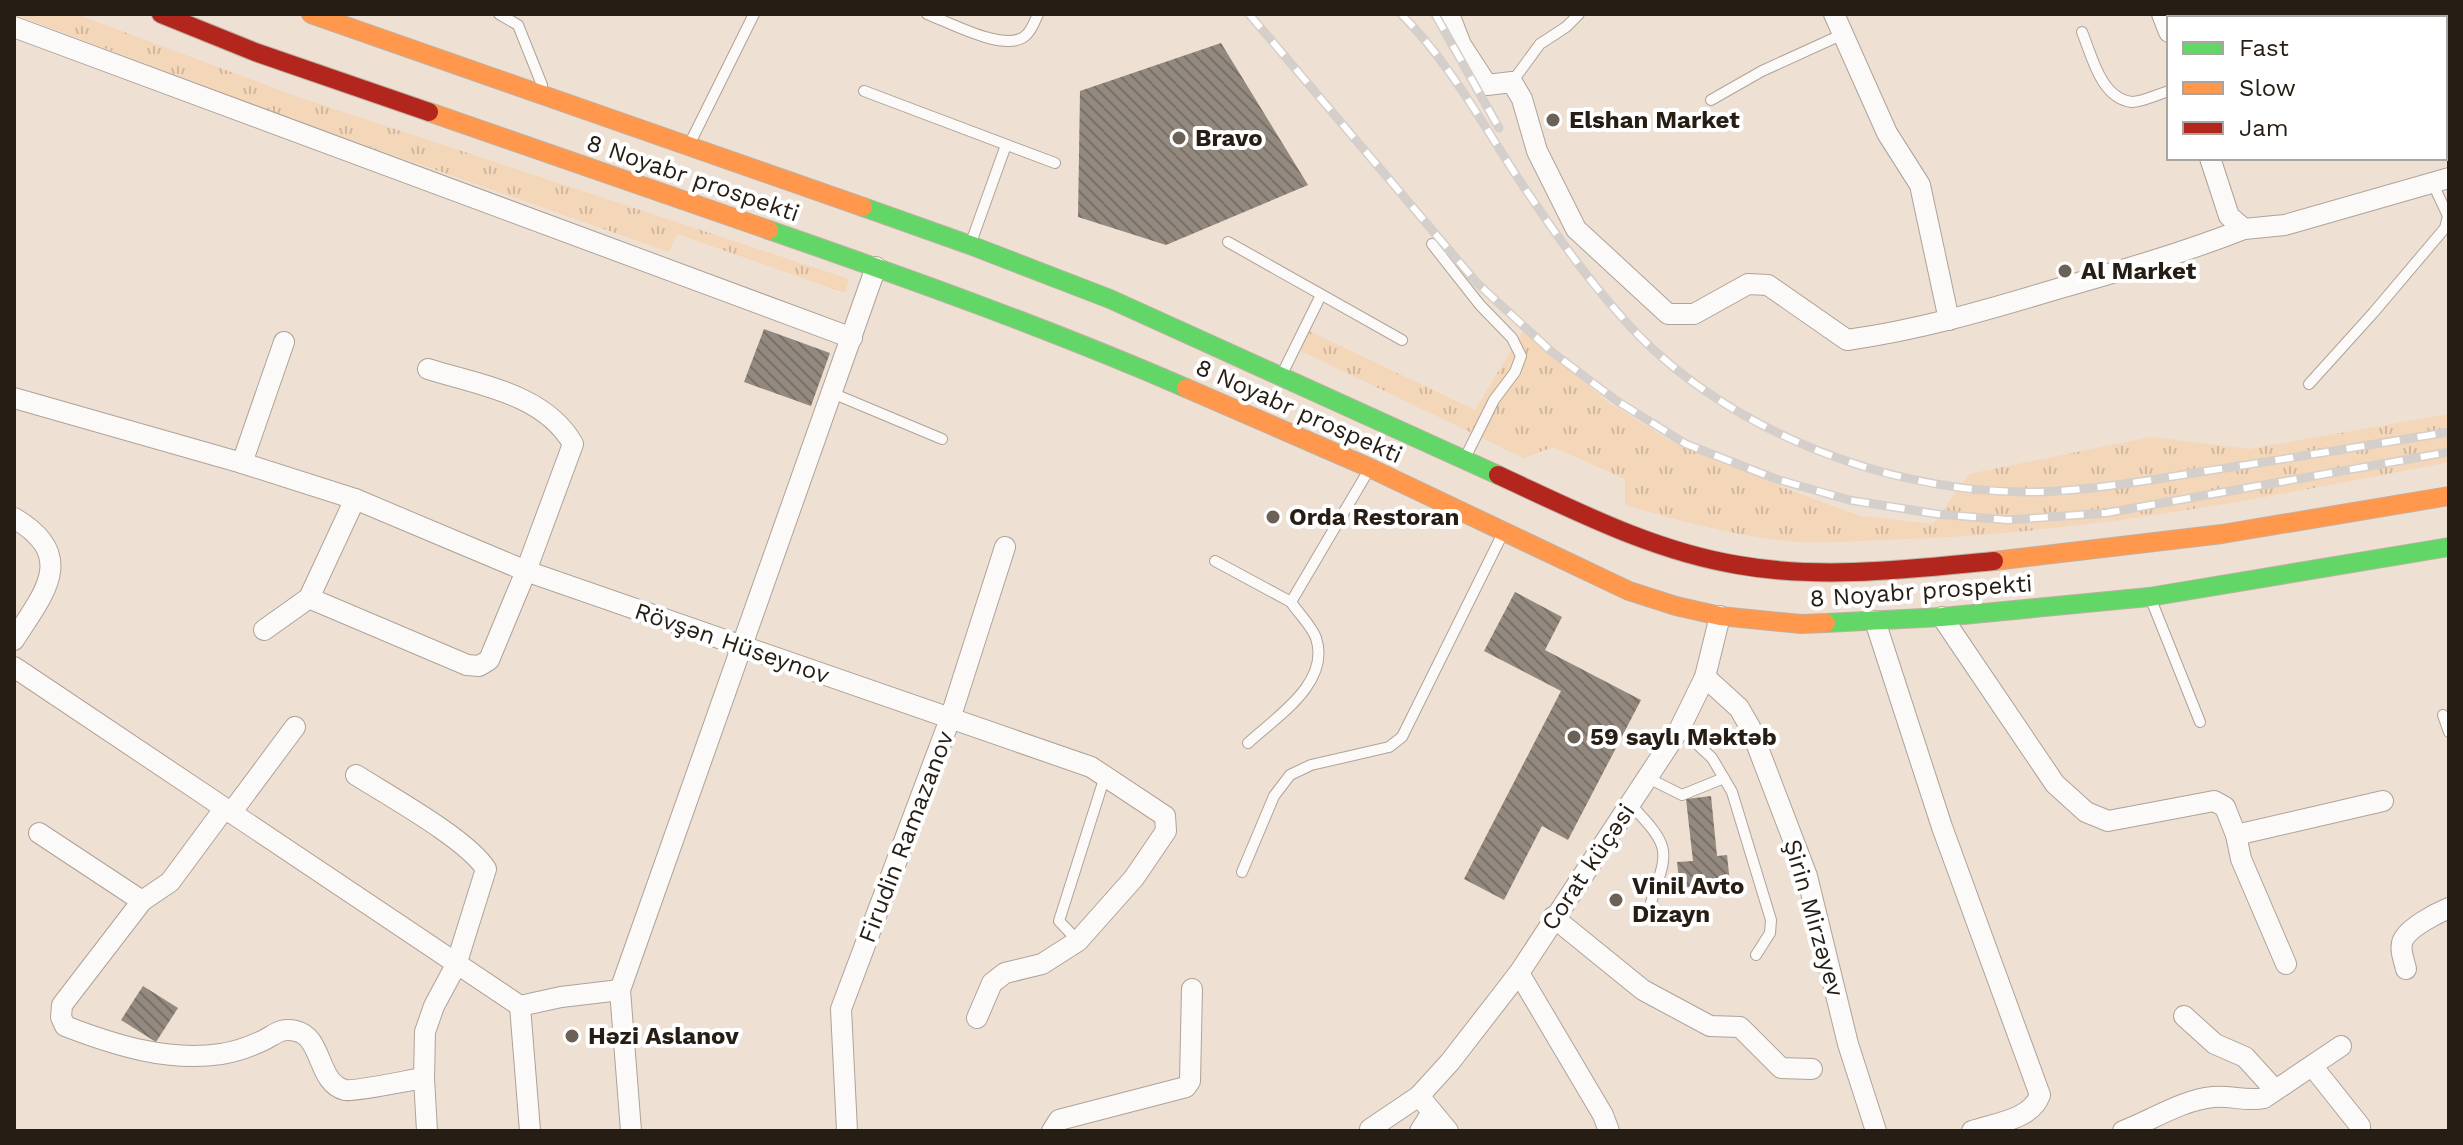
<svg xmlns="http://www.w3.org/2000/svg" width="2463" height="1145" font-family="'Work Sans',sans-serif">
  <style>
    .grass { fill: url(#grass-tufts) }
    .building { fill: url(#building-back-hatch) }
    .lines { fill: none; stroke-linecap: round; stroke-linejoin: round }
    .lane-casing { stroke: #aea399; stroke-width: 12 }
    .street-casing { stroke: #aea399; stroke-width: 22 }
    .fast-casing { stroke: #beb0a2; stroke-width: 20 }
    .slow-casing { stroke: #beb0a2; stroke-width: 20 }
    .jam-casing { stroke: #beb0a2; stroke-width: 20 }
    .lane { stroke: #fcfaf8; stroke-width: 10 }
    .street { stroke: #fcfaf8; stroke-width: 20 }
    .fast { stroke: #63d668; stroke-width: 18 }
    .slow { stroke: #ff974d; stroke-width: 18 }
    .jam { stroke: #b3261e; stroke-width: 18 }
    .rail-casing { stroke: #d4cfcb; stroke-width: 9 }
    .rail { stroke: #fff; stroke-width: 6; stroke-dasharray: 18; stroke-linecap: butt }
    .poi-dot { fill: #6c6157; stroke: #fff; stroke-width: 3 }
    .labels { text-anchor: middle; stroke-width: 8; stroke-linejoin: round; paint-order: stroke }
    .poi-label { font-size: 24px; font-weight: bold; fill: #261d14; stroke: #fff; text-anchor: start }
    .street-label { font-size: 24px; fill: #261d14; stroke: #fff }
  </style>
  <defs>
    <pattern id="grass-tufts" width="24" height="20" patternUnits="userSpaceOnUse" patternTransform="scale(2)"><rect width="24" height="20" fill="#f4d6b8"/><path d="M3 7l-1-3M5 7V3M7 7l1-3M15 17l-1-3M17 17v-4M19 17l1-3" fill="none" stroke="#d1b79d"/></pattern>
    <pattern id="building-back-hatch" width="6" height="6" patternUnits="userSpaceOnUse" patternTransform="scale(2)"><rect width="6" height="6" fill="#93897f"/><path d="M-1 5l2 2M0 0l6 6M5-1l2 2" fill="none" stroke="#786f67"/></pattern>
  </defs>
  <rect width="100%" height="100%" fill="#eee0d3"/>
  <!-- grass -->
  <g class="grass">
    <polygon points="14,14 76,14 298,97 849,279 845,293 677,234 669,252 294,120"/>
    <path d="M 1307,330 L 1475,410 L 1523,331 L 1609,403 L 1669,440 L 1792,491 L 1860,516 L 1933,524 L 1969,474 L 2151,437 L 2249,449 L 2449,414 L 2449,462 C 2269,497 2088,533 1905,539 C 1869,540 1831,544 1796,542 C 1737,537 1681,521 1625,505 L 1625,479 L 1553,447 L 1524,458 L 1299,350 Z"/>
  </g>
  <!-- building -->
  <g class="building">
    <polygon points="1221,43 1308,185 1166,245 1078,217 1080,91"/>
    <polygon points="764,329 830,353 811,406 744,382"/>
    <polygon points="1515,592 1562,617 1545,650 1641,700 1568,840 1542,826 1504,900 1464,879 1561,691 1484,651"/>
    <polygon points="1711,796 1717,856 1727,855 1730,883 1680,888 1677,862 1693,861 1686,799"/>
    <polygon points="143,986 178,1008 156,1042 121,1020"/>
  </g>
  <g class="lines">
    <!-- lane casing -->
    <g class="lane-casing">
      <g id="lane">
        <polyline points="499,14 518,25 542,85"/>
        <path d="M 927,14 C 949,22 1005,53 1025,36 C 1031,32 1035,21 1038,14"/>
        <path d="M 2082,32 C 2092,56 2101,99 2132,102 C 2143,102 2158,94 2169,91"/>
        <polyline points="1512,82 1540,44 1566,27 1579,14"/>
        <polyline points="864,91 1055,163"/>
        <polyline points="1711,100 1762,71 1841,35"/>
        <polyline points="692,139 754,14"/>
        <polyline points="973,237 1006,145"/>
        <polyline points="1228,242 1402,340"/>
        <polyline points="1432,244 1480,305 1512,338 1521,356 1515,372 1494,400 1467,454"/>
        <polyline points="1283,372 1321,295"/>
        <polyline points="2309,384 2374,312 2445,228 2448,216 2433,184"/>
        <polyline points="832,393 942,439"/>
        <polyline points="1215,561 1291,602"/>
        <polyline points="2152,602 2200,722"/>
        <polyline points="2443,715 2449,732"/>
        <polyline points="1680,728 1712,758 1732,792 1771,920 1770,933 1756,955"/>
        <path d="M 1248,743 C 1276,717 1331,683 1316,638 C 1312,626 1298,613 1291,602 L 1367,473"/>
        <polyline points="1648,778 1682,795 1724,778"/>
        <path d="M 1631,805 C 1675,851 1667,851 1649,909"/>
        <polyline points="1242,872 1274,796 1290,775 1311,765 1389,747 1402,737 1501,537"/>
        <polyline points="1078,941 1059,921 1105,776"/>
      </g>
    </g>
    <!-- street casing -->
    <g class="street-casing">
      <g id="street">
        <path d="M 1449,14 L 1461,45 L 1487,85 L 1512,82 L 1522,99 L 1537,151 L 1576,229 L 1668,314 L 1694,314 L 1748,284 L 1768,285 L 1847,340 C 1919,330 1987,310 2057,289 C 2120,271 2183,253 2244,229"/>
        <polyline points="1834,14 1887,133 1920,185 1949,320"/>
        <polyline points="2162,14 2169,32"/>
        <polyline points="14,27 852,338"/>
        <polyline points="2210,158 2229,216 2244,229 2285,225 2449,178"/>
        <polyline points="14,398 242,463 355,499 526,571 1091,767 1165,816 1166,831 1134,878 1078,941 1042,964 1005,973 992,983 977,1018"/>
        <polyline points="242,463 284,342"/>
        <path d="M 14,518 C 79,556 43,594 14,640"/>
        <path d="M 309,598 L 467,665 L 479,666 L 489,660 L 526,571 L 573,444 C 545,394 479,385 428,369"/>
        <polyline points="1942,617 2055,784 2086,812 2108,821 2214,801 2225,807 2236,835 2241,859 2286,964"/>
        <path d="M 1875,621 L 1942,827 L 2040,1095 C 2031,1120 1995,1123 1972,1131"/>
        <polyline points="264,630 309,598 355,499"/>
        <polyline points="14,667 520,1006"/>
        <polyline points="1705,677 1739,708 1750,727 1807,876 1848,1044 1876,1131"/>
        <path d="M 356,775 C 389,796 467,839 486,869 L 456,965 L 434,1006 L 425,1032 L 424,1078 L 427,1131"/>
        <path d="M 224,809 L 170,882 L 142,901 L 62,1005 L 61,1017 L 65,1026 C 114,1045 168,1062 221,1054 C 234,1052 251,1046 262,1041 C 275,1035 280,1027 296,1031 C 323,1037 317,1083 345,1090 C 354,1092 410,1080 424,1078"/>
        <polyline points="231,813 295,727"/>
        <polyline points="39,833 142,901"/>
        <polyline points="2236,835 2383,801"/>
        <polyline points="1553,917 1643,990 1710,1026 1740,1027 1781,1068 1812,1069"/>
        <path d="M 2406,969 C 2404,960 2400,951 2402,943 C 2405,929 2437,913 2449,908"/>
        <polyline points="1519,973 1603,1115 1609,1131"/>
        <polyline points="2184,1016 2215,1044 2245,1057 2275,1090"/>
        <polyline points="2313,1067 2360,1126 2360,1131"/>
        <polyline points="1419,1096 1448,1131"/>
        <polyline points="1370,1129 1419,1096 1450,1062 1519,973 1680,728 1705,677 1720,616"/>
        <polyline points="530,1131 520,1006 561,997 620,990"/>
        <polyline points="631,1131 620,990 876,267"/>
        <polyline points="847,1131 841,1009 950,719 1005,547"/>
        <polyline points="1052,1131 1059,1120 1186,1087 1190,1081 1192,989"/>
        <polyline points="1420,1131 1432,1112"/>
        <path d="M 2123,1131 C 2152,1120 2182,1100 2213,1097 C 2231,1095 2246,1102 2264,1098 L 2341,1046"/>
      </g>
    </g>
    <!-- fast casing -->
    <g class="fast-casing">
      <g id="fast">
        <polyline points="863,207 970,245 1110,299 1498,475"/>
        <path d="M 769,230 C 910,279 1050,329 1186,388"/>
        <polyline points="1826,623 1942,617 2149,597 2449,547"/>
      </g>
    </g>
    <!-- slow casing -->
    <g class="slow-casing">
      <g id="slow">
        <polyline points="311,14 863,207"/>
        <polyline points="429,112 769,230"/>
        <polyline points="1186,388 1370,468 1629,591 1676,606 1720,616 1801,624 1826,623"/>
        <polyline points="1994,561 2222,534 2449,496"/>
      </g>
    </g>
    <!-- jam casing -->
    <g class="jam-casing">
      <g id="jam">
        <polyline points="161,14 255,52 429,112"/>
        <path d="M 1498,475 C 1576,511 1653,551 1738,565 C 1822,580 1910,569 1994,561"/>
      </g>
    </g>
    <!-- lane -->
    <use href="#lane" class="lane"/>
    <!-- street -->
    <use href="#street" class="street"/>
    <!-- fast -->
    <use href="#fast" class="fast"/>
    <!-- slow -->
    <use href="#slow" class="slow"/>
    <!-- jam -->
    <use href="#jam" class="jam"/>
    <!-- rail casing -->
    <g class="rail-casing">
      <g id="rail">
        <polyline points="1249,14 1477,283 1552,352 1617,401 1686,444 1776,479 1849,500 1937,514 2008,520 2106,513 2449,452"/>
        <path d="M 1401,14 C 1455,68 1489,137 1532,199 C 1559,239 1588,279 1620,315 C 1720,432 1903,501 2056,491 C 2106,488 2157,479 2206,471 C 2287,459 2368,445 2449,432"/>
        <polyline points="1435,14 1499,128"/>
      </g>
    </g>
    <!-- rail -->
    <use href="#rail" class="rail"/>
  </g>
  <!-- markers -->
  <g class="poi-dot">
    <circle cx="1553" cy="120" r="8"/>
    <circle cx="1179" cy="138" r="8"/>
    <circle cx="2065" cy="271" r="8"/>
    <circle cx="1273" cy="517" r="8"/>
    <circle cx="1574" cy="737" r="8"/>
    <circle cx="1616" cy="900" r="8"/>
    <circle cx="572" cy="1036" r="8"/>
  </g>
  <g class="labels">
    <!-- poi labels -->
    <g class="poi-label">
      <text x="1569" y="128">Elshan Market</text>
      <text x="1195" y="146">Bravo</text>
      <text x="2081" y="279">Al Market</text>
      <text x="1289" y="525">Orda Restoran</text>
      <text x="1590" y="745">59 saylı Məktəb</text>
      <text x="1632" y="894">Vinil Avto<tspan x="1632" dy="28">Dizayn</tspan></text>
      <text x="588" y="1044">Həzi Aslanov</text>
    </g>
    <!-- street labels -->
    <g class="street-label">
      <text transform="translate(693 178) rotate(19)" y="8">8 Noyabr prospekti</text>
      <text transform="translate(1299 411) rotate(24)" y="8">8 Noyabr prospekti</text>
      <text transform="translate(1921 591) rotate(-4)" y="8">8 Noyabr prospekti</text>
      <text transform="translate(732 643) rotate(19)" y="8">Rövşən Hüseynov</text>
      <text transform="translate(906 837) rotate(-69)" y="8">Firudin Ramazanov</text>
      <text transform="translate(1588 867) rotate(-56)" y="8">Corat küçəsi</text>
      <text transform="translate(1814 918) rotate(74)" y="8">Şirin Mirzəyev</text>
    </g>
  </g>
  <!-- border -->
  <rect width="2463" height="1145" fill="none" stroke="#261d14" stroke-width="32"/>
  <!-- legend -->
  <rect x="2167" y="16" width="280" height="144" fill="#ffffff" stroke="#a8a5a1" stroke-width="2"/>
  <rect x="2183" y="42" width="40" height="12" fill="#63d668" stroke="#a8a5a1" stroke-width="2"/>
  <text x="2239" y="56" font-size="24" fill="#261d14">Fast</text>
  <rect x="2183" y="82" width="40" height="12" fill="#ff974d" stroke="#a8a5a1" stroke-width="2"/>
  <text x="2239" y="96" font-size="24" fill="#261d14">Slow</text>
  <rect x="2183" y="122" width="40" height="12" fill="#b3261e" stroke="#a8a5a1" stroke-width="2"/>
  <text x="2239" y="136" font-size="24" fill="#261d14">Jam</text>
</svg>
